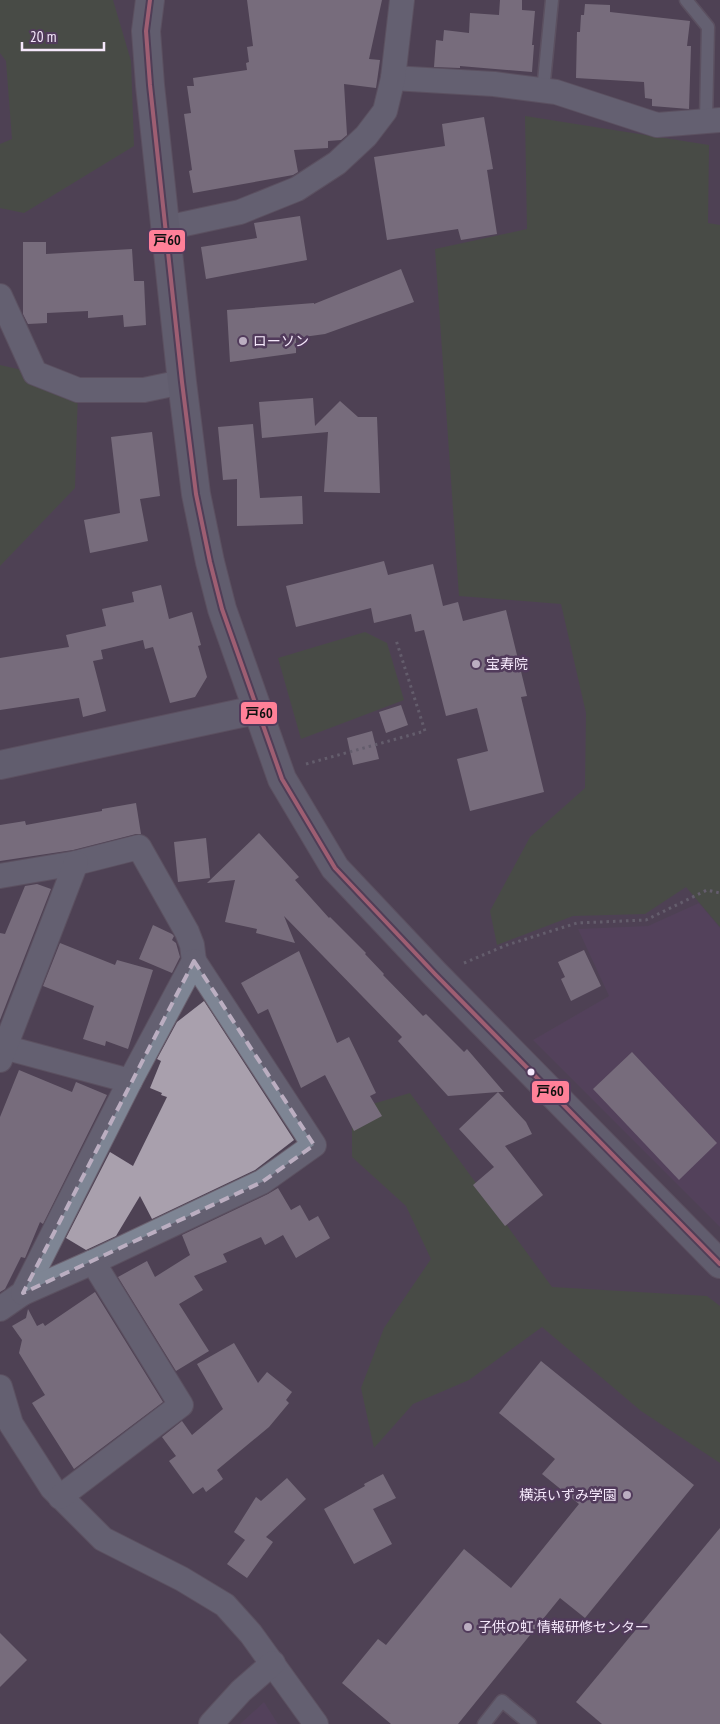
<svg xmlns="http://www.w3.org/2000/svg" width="720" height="1724" font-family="'PT Sans Narrow','Noto Sans JP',sans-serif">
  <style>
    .built { fill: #594064 }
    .green { fill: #425737 }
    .building { fill: #a9a0ad }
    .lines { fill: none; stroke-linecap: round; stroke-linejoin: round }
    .lane-casing { stroke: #6b6270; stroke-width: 15 }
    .street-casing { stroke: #6b6270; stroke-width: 26 }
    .secondary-casing { stroke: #6b6270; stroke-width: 30 }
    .path { stroke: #7e7e8b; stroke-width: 3; stroke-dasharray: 2.5 4; stroke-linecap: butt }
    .lane { stroke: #7e8594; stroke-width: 12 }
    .street { stroke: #7e8594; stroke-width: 24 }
    .secondary { stroke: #797e8f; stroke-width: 28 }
    .bus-1-casing { stroke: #513b5b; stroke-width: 8 }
    .bus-1 { stroke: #ff8098; stroke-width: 4 }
    .marked { fill: none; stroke: #bbaec1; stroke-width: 4; stroke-dasharray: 10 6; stroke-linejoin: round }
    .poi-dot { fill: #bbaec1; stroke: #513b5b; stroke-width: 2 }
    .bus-dot { fill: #f5e8fb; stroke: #513b5b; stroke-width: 2 }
    .labels { text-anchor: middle; stroke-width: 5; stroke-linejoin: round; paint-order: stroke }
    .poi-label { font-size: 14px; fill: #f5e8fb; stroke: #513b5b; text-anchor: start }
    .line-badge { stroke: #513b5b; stroke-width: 2 }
    .pale-badge-label { font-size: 14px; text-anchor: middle; font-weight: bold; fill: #111 }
  </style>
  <rect width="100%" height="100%" fill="#4e4254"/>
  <!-- built -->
  <g class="built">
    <polygon points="699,903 720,928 720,1227 533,1040 609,996 578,929 648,926"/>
    <polygon points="264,1702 278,1724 240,1724"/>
  </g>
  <!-- green -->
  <g class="green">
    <polygon points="0,0 113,0 131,61 134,146 24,213 0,208 0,144 12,139 6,61 0,53"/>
    <polygon points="525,116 709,145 708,223 720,225 720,927 686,887 645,914 573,916 497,945 490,911 530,837 585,788 586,713 561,604 459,596 435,249 527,229"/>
    <polygon points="0,365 35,373 78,390 75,488 0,566"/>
    <polygon points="365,632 387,643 404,700 301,739 278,658"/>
    <polygon points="410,1093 552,1287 707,1296 720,1306 720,1463 641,1411 542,1327 469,1380 413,1404 374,1448 361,1388 384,1328 431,1259 406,1206 352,1157 352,1110"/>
  </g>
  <!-- building -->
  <g class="building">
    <polygon points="247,0 382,0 369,59 380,60 376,88 344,84 347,135 341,140 328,141 328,148 294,150 298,172 293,175 193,193 189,171 192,170 184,114 191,113 187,86 194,86 193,78 247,70 246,63 249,62 247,47 253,46"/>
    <polygon points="500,0 522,0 522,10 535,11 532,45 534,45 532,72 460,66 460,68 434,67 436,40 443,41 444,30 469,33 470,13 499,15"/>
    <polygon points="585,4 610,5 610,12 690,21 687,46 691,46 689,109 652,106 652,99 645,98 644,82 576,78 577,32 580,32 581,15 584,15"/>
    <polygon points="484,117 493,169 487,170 497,234 461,240 458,229 387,240 374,157 445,146 442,124"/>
    <polygon points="300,216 307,260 206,279 201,247 257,238 254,223"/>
    <polygon points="23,242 46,242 46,254 132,249 134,281 144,281 146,325 124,327 123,315 88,318 88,311 47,313 47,323 28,324 23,314"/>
    <polygon points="401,269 414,302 325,334 296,338 296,353 230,362 227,310 314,303 314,304"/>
    <polygon points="313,398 315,426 340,401 358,417 377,417 380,493 324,492 328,432 262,438 259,402"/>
    <polygon points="253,424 260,498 302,496 303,524 237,526 237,479 223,480 218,427"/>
    <polygon points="152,432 160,496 140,499 148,541 90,553 84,520 120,513 111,437"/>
    <polygon points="384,561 388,575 433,564 443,606 458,602 463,621 506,610 527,696 521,697 544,792 470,811 457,759 488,751 477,708 446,716 424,630 415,632 411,614 374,623 371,608 296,627 286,586"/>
    <polygon points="161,585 169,619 192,612 201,645 198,646 207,677 195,697 170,703 153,647 145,649 143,640 101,650 103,659 93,661 106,711 83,717 79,698 0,710 0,658 69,647 66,635 106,626 102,609 134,602 132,592"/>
    <polygon points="401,705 408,725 386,733 379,712"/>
    <polygon points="372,731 379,759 353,765 347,738"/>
    <polygon points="136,803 141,834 136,834 73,850 0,861 0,825 25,821 26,825 102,811 102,809"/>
    <polygon points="259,833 299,877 295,880 329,918 330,917 366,953 365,954 384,974 383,975 423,1016 426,1014 464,1052 467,1049 504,1092 498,1092 526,1122 532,1134 505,1146 543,1195 505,1226 473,1185 494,1167 459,1129 498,1092 448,1096 398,1041 402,1037 284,916 295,943 256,933 257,929 225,922 235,880 207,883"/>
    <polygon points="206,838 210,878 178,882 174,842"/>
    <polygon points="37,884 51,889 0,1020 0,933 5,934 25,886"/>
    <polygon points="153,925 172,934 174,936 172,940 176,943 180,957 172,973 139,959"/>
    <polygon points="60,943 115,965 117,960 153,970 128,1049 106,1041 105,1046 83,1039 94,1006 43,986"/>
    <polygon points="584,950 601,986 571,1001 561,979 565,977 558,962"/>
    <polygon points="299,951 337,1043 349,1037 376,1093 370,1096 382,1116 354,1131 325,1075 301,1088 268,1009 258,1014 241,983"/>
    <polygon points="204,1001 294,1140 255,1170 152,1219 140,1196 116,1236 86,1250 66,1238 110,1152 133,1166 167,1097 161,1095 162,1093 150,1088 161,1061 157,1059 177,1022"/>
    <polygon points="632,1052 717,1143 679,1180 593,1089"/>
    <polygon points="19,1070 72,1092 76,1082 107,1095 43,1224 40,1222 25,1258 21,1257 5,1289 0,1292 0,1117"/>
    <polygon points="278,1188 291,1210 300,1205 309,1221 318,1216 330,1238 296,1258 283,1235 265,1245 261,1237 223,1254 227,1262 194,1276 203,1290 179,1304 209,1351 176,1371 118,1277 147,1261 155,1277 190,1255 182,1235 268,1194"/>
    <polygon points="95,1292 163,1402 74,1469 32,1403 45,1395 19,1353 22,1340 12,1326 26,1318 28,1309 37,1326 43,1323 45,1326"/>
    <polygon points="234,1343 258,1383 267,1372 292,1392 286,1400 289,1403 269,1427 217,1470 223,1479 206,1492 203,1487 193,1494 169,1461 176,1456 162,1437 182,1421 192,1435 223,1409 197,1364"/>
    <polygon points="541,1361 694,1485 585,1618 560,1598 458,1724 391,1724 342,1683 378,1639 386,1645 464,1549 511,1588 579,1504 542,1474 555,1459 499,1413"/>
    <polygon points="383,1474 396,1498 373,1509 392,1544 354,1564 324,1509 365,1486 364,1484"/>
    <polygon points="287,1478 306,1499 266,1537 273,1542 247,1578 227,1564 245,1540 234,1532 256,1497 261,1501"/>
    <polygon points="720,1528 720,1724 602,1724 576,1702"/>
    <polygon points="0,1633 27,1660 0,1687"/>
  </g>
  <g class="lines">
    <!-- lane casing -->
    <g class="lane-casing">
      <g id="lane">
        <polyline points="686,0 708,27 706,121"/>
        <polyline points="543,91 552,0"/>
        <polyline points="484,1724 502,1701 530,1724"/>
      </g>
    </g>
    <!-- street casing -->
    <g class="street-casing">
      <g id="street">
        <polyline points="393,78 494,84 556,92 657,125 720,120"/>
        <polyline points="166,228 240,212 297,189 337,163 366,136 385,111 393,78 402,0"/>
        <polyline points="0,296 35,373 78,390 144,390 182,382"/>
        <polyline points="0,876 76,863 139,847 187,932 192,945 194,961 130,1081 23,1293 0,1309"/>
        <polyline points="0,1046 130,1081"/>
        <polyline points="0,1060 76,863"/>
        <polyline points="23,1293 93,1262 262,1182 314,1145 194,961"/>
        <polyline points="0,1387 11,1424 52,1488 103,1539 182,1579 225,1605 251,1634 316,1724"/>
        <polyline points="60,1497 181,1405 93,1262"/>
        <polyline points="211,1724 241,1691 273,1663"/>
      </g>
    </g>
    <!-- secondary casing -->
    <g class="secondary-casing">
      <g id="secondary">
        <polyline points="150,0 146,31 150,85 182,382 196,494 210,562 222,609 282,779 335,868 435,974 720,1264"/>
        <polyline points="0,765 256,710"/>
      </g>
    </g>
    <!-- path -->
    <g class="path">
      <polyline points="306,764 425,731 396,640"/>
      <polyline points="464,963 507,945 577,923 646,920 707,890 720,893"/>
    </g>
    <!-- lane -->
    <use href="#lane" class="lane"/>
    <!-- street -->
    <use href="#street" class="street"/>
    <!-- secondary -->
    <use href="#secondary" class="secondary"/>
    <!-- bus-1 casing -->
    <g class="bus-1-casing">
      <polyline id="bus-1" points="150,0 146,31 150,85 182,382 196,494 210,562 222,609 282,779 335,868 435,974 720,1264"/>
    </g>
    <!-- bus-1 -->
    <use href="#bus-1" class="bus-1"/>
  </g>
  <!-- marked area -->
  <path d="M0 0H720V1724H0ZM 194,961 L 314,1145 L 262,1182 L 23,1293 Z" fill="#4e4254" fill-opacity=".55" fill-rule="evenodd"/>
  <path class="marked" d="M 194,961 L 314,1145 L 262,1182 L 23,1293 Z"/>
  <!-- markers -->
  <g class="poi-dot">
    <circle cx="243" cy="341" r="5"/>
    <circle cx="476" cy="664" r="5"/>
    <circle cx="627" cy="1495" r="5"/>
    <circle cx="468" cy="1627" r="5"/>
  </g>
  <circle class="bus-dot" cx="531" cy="1072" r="4.5"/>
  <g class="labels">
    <!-- poi labels -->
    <g class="poi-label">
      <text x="253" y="346">ローソン</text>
      <text x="486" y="669">宝寿院</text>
      <text x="617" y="1500" text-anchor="end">横浜いずみ学園</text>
      <text x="478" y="1632">子供の虹 情報研修センター</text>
    </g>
  </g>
  <g class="line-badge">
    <rect x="148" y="229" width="38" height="24" rx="5" fill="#ff8098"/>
    <rect x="240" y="701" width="38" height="24" rx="5" fill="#ff8098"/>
    <rect x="531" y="1080" width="39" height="24" rx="5" fill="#ff8098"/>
  </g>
  <g class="pale-badge-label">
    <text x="167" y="245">戸60</text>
    <text x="259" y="718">戸60</text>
    <text x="550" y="1096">戸60</text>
  </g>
  <!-- scale -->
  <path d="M22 42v8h82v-8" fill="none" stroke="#f5e8fb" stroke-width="2.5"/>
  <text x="30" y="42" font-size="15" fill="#f5e8fb" stroke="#513b5b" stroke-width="4" paint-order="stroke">20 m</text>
</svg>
